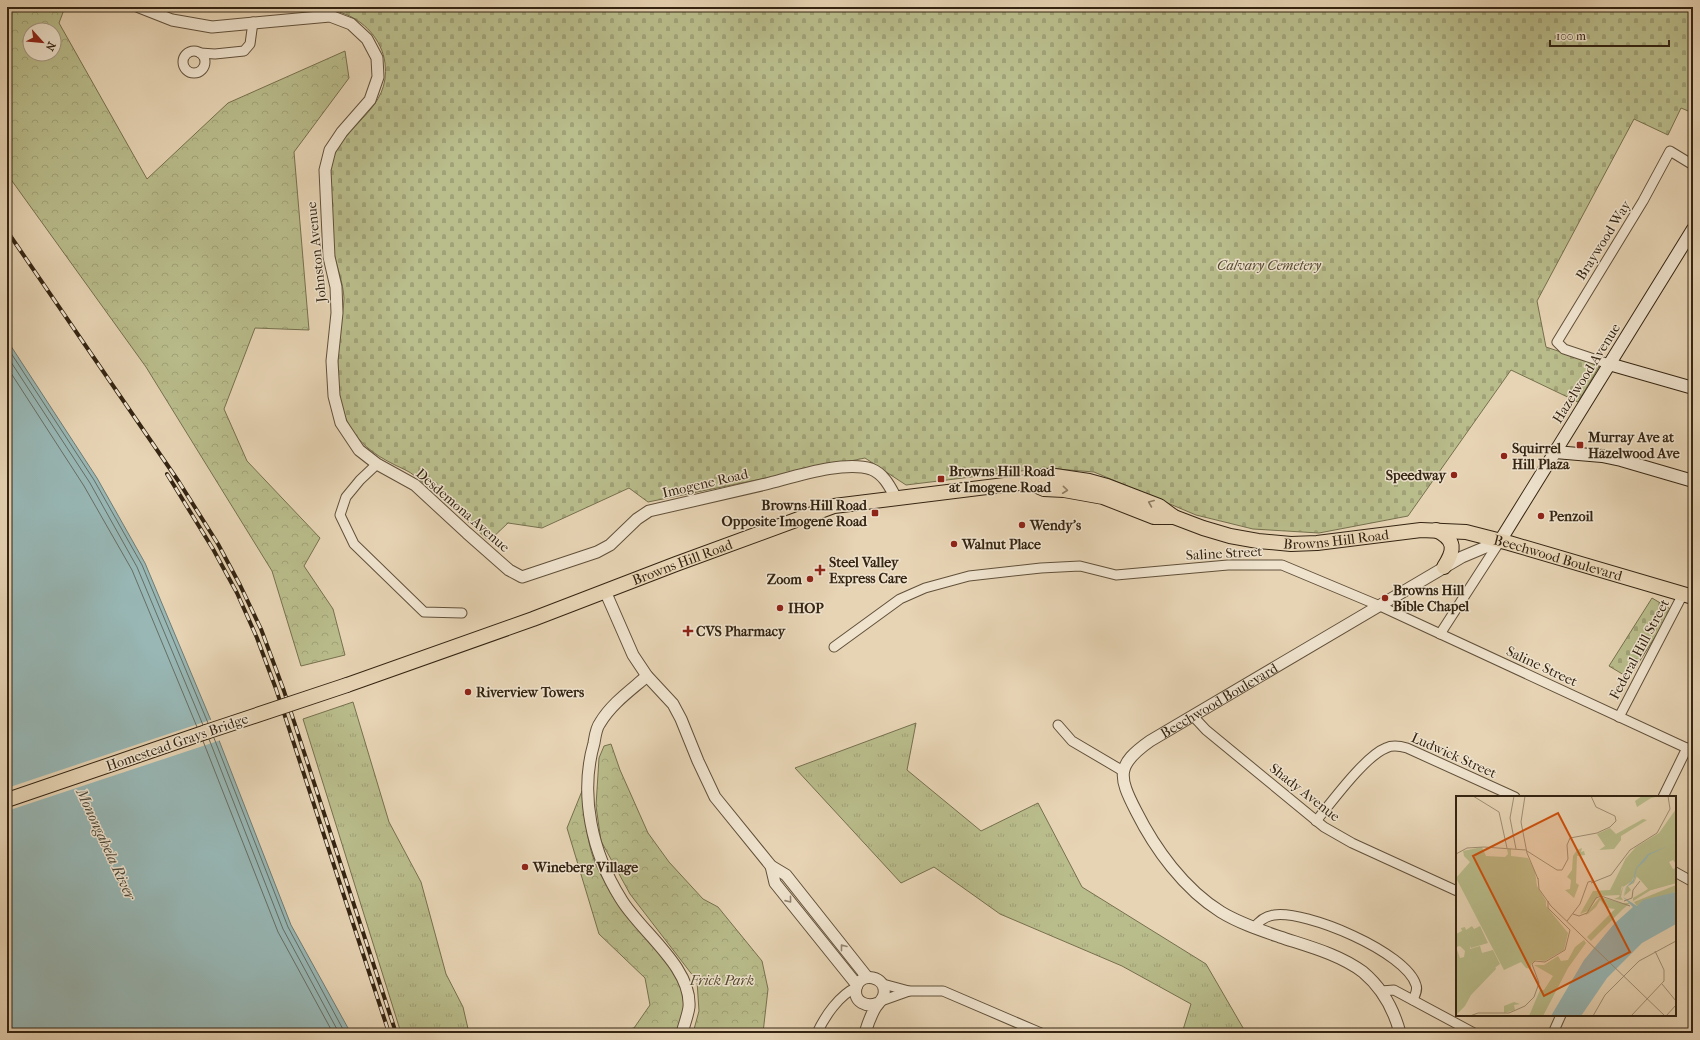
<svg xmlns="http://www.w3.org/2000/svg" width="1700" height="1040" font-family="'IM FELL French Canon',serif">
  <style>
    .grass { fill: url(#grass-tufts); stroke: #76704e }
    .forest { fill: url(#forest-crowns); stroke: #76704e; fill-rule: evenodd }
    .cemetery { fill: url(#cemetery-stones); stroke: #76704e }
    .water { fill: #98b7b5; stroke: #707c74 }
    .pier { fill: #e7d4b4 }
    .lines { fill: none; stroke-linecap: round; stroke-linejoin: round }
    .shore { stroke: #666e64; stroke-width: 1 }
    .minor-casing { stroke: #61503a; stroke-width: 11 }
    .tertiary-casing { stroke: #61503a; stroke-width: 13 }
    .secondary-casing { stroke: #342412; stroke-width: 14 }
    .primary-casing { stroke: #342412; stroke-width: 16 }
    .minor { stroke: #efe3ce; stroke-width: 9 }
    .tertiary { stroke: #efe3ce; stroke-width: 11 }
    .secondary { stroke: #efe3ce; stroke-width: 12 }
    .primary { stroke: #e7d4b4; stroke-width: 14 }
    .rail-casing { stroke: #342412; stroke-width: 4 }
    .rail { stroke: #efe3ce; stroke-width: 2.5; stroke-dasharray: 8; stroke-linecap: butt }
    .primary-bridge-casing { stroke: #342412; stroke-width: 16; stroke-linecap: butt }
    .primary-bridge { stroke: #e7d4b4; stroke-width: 14 }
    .oneway { stroke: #8e7c63 }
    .oneway2 { stroke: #928470 }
    .poi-dot { fill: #8f2418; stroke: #efe3ce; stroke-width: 1.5 }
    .labels { text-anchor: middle; stroke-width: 3; stroke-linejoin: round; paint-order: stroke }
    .street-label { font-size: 14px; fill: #342412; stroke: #efe3ce }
    .park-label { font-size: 14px; font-style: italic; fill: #554a30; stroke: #efe3ce }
    .poi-label { font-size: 14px; font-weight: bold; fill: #342412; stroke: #efe3ce; text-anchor: start }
    .water-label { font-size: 15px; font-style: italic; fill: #4d493b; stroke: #efe3ce }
    .inset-road { fill: none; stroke: #9f8e73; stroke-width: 1 }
    .view { fill: #cd510d; fill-opacity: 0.15; stroke: #cd510d; stroke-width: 2 }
    .inset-edge { fill: none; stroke: #342412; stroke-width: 2 }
  </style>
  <defs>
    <pattern id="grass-tufts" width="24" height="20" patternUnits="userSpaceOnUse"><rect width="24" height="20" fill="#b9bc8b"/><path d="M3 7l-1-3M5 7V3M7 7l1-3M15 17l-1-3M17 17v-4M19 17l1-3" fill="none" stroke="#a0a177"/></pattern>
    <pattern id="forest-crowns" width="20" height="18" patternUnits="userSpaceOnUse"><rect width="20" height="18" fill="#b9bc8b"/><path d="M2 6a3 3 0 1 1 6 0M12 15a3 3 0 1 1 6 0" fill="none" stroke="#a0a177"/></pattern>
    <pattern id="cemetery-stones" width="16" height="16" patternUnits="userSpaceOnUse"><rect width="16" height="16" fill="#b9bc8b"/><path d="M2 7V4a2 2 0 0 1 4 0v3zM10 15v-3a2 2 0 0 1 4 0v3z" fill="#a0a177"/></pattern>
  </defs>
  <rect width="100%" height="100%" fill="#e7d4b4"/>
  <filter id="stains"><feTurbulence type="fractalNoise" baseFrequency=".005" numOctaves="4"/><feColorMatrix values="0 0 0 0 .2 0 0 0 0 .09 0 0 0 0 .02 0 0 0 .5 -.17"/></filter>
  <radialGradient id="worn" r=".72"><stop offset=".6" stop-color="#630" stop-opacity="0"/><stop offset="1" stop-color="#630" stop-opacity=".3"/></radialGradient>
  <!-- grass -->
  <g class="grass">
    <polygon points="353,702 389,822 421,882 446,974 463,1007 469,1033 401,1033 303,719"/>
    <polygon points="916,723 907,770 981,831 1038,803 1082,887 1206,964 1246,1033 1182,1033 1191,1004 1122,966 1000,914 934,867 901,883 795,768"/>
  </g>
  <!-- forest -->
  <g class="forest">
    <path d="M 7,7 L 65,7 L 59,23 L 147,179 L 228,103 L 345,51 L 349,78 L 294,152 L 309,330 L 255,328 L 224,409 L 247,461 L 320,538 L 304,566 L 333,609 L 345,655 L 301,666 L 272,571 L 146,367 L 7,174 ZM 30,30 L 54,30 L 54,54 L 30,54 Z"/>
    <polygon points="611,744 620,770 648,833 669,862 703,899 718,907 762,961 768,989 763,1033 693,1033 699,1011 697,981 630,894 601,841 596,806 599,758 604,746"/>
    <path d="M 582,791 C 585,814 586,838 594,860 C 597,869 603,879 608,887 C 627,921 688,970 684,1009 C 683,1017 680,1025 678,1033 L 612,1033 L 634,1028 L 650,1005 L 645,978 L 599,934 L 567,828 Z"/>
  </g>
  <!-- cemetery -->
  <g class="cemetery">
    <path d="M 325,7 L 1693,7 L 1693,113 L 1681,108 L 1668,135 L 1634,119 L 1537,301 L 1546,347 L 1600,365 L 1578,402 L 1511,370 L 1408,516 L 1319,533 L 1253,529 L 1196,515 L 1094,472 L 1045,468 L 906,485 L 865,458 L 648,502 L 629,488 L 542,528 L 508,523 L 489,541 C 465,519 441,496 415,476 C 409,471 401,468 395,465 C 373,454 358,443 347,421 C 335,397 337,357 340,330 C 341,320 344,308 344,298 C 343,282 337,268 334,253 C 333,242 333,231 332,220 C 331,201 326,179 332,161 C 345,122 391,110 385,63 C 382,40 364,20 342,13 C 337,11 328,10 325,7 Z"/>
    <polygon points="1652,598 1672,610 1629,678 1609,666"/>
  </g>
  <!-- water -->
  <polygon class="water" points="7,340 97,478 145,563 215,730 291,925 348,1028 349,1033 7,1033"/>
  <!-- pier -->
  <polygon class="pier" points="213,719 221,740 7,811 7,788"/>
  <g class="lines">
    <!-- shore -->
    <g class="shore">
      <polyline points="7,347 94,480 142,565 208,723"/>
      <polyline points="7,356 90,483 137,567 203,725"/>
      <polyline points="7,367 84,486 132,570 197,727"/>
      <polyline points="214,738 288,927 345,1033"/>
      <polyline points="209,739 283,929 339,1033"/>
      <polyline points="203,741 278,932 333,1033"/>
    </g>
    <!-- minor casing -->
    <g class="minor-casing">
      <g id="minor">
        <circle cx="194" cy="62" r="11"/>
        <polyline points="200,53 215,54 244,51 250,44 253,22"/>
        <polyline points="1609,364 1564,349 1557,342 1643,201 1670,151 1693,165"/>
        <polyline points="377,464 360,480 346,497 340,515 354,544 424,612 462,613"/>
        <polyline points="1440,634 1500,541"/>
        <polyline points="834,647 900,599 925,588 969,576 1041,568 1080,566 1116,575 1228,565 1282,565 1380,606 1693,751"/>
        <polyline points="1193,716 1206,730 1324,827 1352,843 1457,891"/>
        <polyline points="1619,717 1683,594"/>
        <polyline points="1058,725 1072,741 1123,771"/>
        <polyline points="1663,797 1687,748"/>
        <path d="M 1316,821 C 1331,803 1365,756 1386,748 C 1392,745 1400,746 1407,748 L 1515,797"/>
        <polyline points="1675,872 1693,882"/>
        <path d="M 1254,928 C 1259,921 1265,916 1274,915 C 1306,910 1406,952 1416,985 C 1418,990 1415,995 1413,1000"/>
        <polyline points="883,984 909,991 943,991 1041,1033"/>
        <polyline points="1381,991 1394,990 1474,1033"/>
        <polyline points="881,1001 909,991"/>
        <path d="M 817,1033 C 825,1016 839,995 857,987"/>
        <polyline points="1553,1033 1561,1015"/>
      </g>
    </g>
    <!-- tertiary casing -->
    <g class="tertiary-casing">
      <g id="tertiary">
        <path d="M 139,7 L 172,20 L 212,27 L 330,16 L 351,24 L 367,39 L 377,58 L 378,77 L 370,100 L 342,132 L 330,150 L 325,170 L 329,257 L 336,287 L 337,313 L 332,361 L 334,396 L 341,423 L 359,450 L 377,464 L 415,485 L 467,533 L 509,570 L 522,577 L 597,552 L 610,545 L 637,519 L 649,511 C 688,502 727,493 766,484 C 794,477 844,460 871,469 C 884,474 890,487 896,498"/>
        <polyline points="605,591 633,655 647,676 673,704 681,719 698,761 715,797 771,866 786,875 867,977"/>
        <path d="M 647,676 C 631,690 611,704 600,723 C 596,728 595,737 594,743 C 579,795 592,853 621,899 C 640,931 692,967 689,1007 C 688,1015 684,1025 682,1033"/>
        <polyline points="771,866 775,883 857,985"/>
        <path d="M 866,1030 C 868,1023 871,1016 874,1010 C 877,1004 883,1000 884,994 C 887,976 860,971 856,988 C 853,1002 867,1008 878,1003"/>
        <path id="s1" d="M 1400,1033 C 1394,1010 1382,988 1363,972 C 1339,954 1307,946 1280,937 C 1260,930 1239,923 1221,912 C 1184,889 1155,849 1136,811 C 1118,776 1116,765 1150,741 L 1462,557 L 1500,541"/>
      </g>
    </g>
    <!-- secondary casing -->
    <g class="secondary-casing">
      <g id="secondary">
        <polyline points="1609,364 1693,388"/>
        <polyline points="1555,452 1602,456 1621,460 1693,481"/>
        <polyline points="1500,541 1693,229"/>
      </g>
    </g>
    <!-- primary casing -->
    <g class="primary-casing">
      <g id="primary">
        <polyline points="1028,482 1044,489 1064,490 1103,497 1154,517 1174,517"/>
        <path d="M 1436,530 C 1456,540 1455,550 1444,567"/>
        <path id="s2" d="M 347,685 L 533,619 L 676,564 L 834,506 L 1028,482 L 1043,476 L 1055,476 L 1089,481 L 1107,486 L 1159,506 L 1174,517 L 1203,528 L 1230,536 L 1258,541 L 1291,544 L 1317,543 L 1421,530 L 1466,532 L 1509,543 L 1693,597"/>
        <polyline points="7,800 206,732"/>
      </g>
    </g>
    <!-- minor -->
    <use href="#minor" class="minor"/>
    <!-- tertiary -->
    <use href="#tertiary" class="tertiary"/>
    <!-- secondary -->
    <use href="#secondary" class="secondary"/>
    <!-- primary -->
    <use href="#primary" class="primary"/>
    <!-- rail casing -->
    <g class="rail-casing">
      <g id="rail">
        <polyline points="7,231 179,482 218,544 240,585 261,629 284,691 396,1033"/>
        <polyline points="167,474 213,549 237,593 257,638 276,689 389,1033"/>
      </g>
    </g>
    <!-- rail -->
    <use href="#rail" class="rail"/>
    <!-- primary-bridge casing -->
    <g class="primary-bridge-casing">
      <polyline id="primary-bridge" points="206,732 347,685"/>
    </g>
    <!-- primary-bridge -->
    <use href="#primary-bridge" class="primary-bridge"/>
  </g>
  <!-- one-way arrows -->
  <defs><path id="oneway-chevron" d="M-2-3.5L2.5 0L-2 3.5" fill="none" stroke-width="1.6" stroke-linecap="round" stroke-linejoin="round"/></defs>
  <g class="oneway">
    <use href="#oneway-chevron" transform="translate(1065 490) rotate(6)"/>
    <use href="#oneway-chevron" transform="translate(1151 503) rotate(-158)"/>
  </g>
  <g class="oneway2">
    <use href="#oneway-chevron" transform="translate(789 900) rotate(51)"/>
    <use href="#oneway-chevron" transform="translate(843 947) rotate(-128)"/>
  </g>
  <!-- markers -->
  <g class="poi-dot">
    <rect x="1576" y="441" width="8" height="8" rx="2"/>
    <circle cx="1504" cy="456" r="4"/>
    <circle cx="1454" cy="475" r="4"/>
    <rect x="937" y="475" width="8" height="8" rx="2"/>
    <rect x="871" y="509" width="8" height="8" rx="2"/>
    <circle cx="1541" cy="516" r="4"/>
    <circle cx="1022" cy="525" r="4"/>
    <circle cx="954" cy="544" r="4"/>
    <path d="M818 564h4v4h4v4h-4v4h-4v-4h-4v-4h4z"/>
    <circle cx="810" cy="579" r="4"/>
    <circle cx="1385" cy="598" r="4"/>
    <circle cx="780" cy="608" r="4"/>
    <path d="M686 625h4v4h4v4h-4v4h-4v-4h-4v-4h4z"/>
    <circle cx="468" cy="692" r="4"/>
    <circle cx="525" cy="867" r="4"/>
  </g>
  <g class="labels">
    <!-- street labels -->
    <g class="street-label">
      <text transform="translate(1603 240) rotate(-58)" y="5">Braywood Way</text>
      <text transform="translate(316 252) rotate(-96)" y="5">Johnston Avenue</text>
      <text transform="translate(1586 373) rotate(-58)" y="5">Hazelwood Avenue</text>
      <text transform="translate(705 483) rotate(-13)" y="5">Imogene Road</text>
      <text transform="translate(463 510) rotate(41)" y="5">Desdemona Avenue</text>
      <text dy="5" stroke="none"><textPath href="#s2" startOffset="1036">Browns Hill Road</textPath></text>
      <text transform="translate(1224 553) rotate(-3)" y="5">Saline Street</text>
      <text dy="5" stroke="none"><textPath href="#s2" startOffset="357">Browns Hill Road</textPath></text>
      <text dy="5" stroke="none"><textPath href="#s2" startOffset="1262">Beechwood Boulevard</textPath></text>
      <text transform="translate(1639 649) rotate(-62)" y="5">Federal Hill Street</text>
      <text transform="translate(1542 666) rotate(25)" y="5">Saline Street</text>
      <text dy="5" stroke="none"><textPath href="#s1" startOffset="524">Beechwood Boulevard</textPath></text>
      <text transform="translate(177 742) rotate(-19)" y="5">Homestead Grays Bridge</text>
      <text transform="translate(1454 755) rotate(24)" y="5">Ludwick Street</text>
      <text transform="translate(1305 792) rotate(38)" y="5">Shady Avenue</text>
    </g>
    <!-- park labels -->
    <g class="park-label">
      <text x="1269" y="270">Calvary Cemetery</text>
      <text x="722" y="985">Frick Park</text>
    </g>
    <!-- poi labels -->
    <g class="poi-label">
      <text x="1588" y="442">Murray Ave at<tspan x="1588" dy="16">Hazelwood Ave</tspan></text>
      <text x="1512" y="453">Squirrel<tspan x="1512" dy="16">Hill Plaza</tspan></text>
      <text x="949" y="476">Browns Hill Road<tspan x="949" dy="16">at Imogene Road</tspan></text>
      <text x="1446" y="480" text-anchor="end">Speedway</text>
      <text x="867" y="510" text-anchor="end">Browns Hill Road<tspan x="867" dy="16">Opposite Imogene Road</tspan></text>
      <text x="1549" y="521">Penzoil</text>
      <text x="1030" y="530">Wendy's</text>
      <text x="962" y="549">Walnut Place</text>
      <text x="829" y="567">Steel Valley<tspan x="829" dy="16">Express Care</tspan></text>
      <text x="802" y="584" text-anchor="end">Zoom</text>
      <text x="1393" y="595">Browns Hill<tspan x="1393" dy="16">Bible Chapel</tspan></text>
      <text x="788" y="613">IHOP</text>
      <text x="696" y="636">CVS Pharmacy</text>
      <text x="476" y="697">Riverview Towers</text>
      <text x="533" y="872">Wineberg Village</text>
    </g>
    <!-- water labels -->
    <g class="water-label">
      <text transform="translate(106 844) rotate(65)" y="5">Monongahela River</text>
    </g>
  </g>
  <!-- overview -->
  <g transform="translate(1456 796)">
    <rect width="220" height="220" fill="#e7d4b4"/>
    <path d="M 186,0 L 204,0 L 195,2 L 181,11 L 179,5 ZM 220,13 L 220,52 L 203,63 L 220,87 L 195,94 L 179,79 L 175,86 L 167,91 L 165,101 L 167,104 L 158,103 L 163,101 L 167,90 L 154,94 L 170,62 L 180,51 L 203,37 ZM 187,23 L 191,24 L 165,40 L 165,44 L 158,53 L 143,54 L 149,50 L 141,38 L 154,32 L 160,38 ZM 126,52 L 125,56 L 128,55 L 129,59 L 121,60 L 120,87 L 123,89 L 118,102 L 109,94 L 114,93 L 115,84 L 111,81 L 116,74 L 117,60 L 121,54 ZM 220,89 L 220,96 L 187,106 L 181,110 L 178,106 ZM 159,113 L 167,113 L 135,145 L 131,141 ZM 16,130 L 18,133 L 24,130 L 32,147 L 15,152 L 14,150 L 14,153 L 24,150 L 26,157 L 37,154 L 44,168 L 26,181 L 0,217 L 0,151 L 4,162 L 8,161 L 9,155 L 1,147 L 4,150 L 0,151 L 0,138 L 6,135 L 5,132 L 9,131 L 10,134 ZM 58,206 L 64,208 L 58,209 L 59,214 L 48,217 L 48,210 Z" fill="#b9bc8b"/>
    <path d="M 220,35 L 213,48 L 220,39 L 216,50 L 201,53 L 208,54 L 220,48 L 220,68 L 217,64 L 213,66 L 217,73 L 220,72 L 220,87 L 195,94 L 177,105 L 177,102 L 192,93 L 181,80 L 178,87 L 172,90 L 175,94 L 168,100 L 171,90 L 174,88 L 178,85 L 181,72 L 189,65 L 192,59 L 204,54 L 192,58 L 181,70 L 175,87 L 176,79 L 172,83 L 180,68 L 166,89 L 164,99 L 142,100 L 132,115 L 124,118 L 137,95 L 154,94 L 158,91 L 170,62 L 177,65 L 191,54 L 199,53 L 193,53 L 208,46 ZM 144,101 L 165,107 L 174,107 L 167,113 L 159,113 L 151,112 L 144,104 L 140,111 L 132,118 L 129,119 ZM 128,144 L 130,147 L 112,172 L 87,220 L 73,220 L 84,194 L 88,194 L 97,180 L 78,169 L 88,169 L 102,160 L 105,165 L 112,164 L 119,151 ZM 19,156 L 35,158 L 40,173 L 15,199 L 9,210 L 0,219 L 0,164 L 5,167 Z" fill="#b9bc8b"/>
    <path d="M 26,51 L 30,60 L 49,61 L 52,58 L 51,53 L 55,53 L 55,60 L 72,62 L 79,75 L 81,90 L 90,105 L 90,110 L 112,137 L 108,154 L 89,165 L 80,164 L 75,168 L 75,173 L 70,172 L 65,166 L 48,174 L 0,82 L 14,66 L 8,60 L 7,55 Z" fill="#b9bc8b"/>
    <path d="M 220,37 L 212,50 L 193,59 L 189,65 L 181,72 L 178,85 L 174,89 L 171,90 L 167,101 L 181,110 L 187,104 L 220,96 L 220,128 L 186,147 L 151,182 L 125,220 L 95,220 L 128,164 L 158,128 L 177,111 L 167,101 L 170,91 L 177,84 L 180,72 L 192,58 L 212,50 Z" fill="#98b7b5"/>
    <path class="inset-road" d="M 17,0 L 43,16 L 51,52M 58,0 L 54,22 L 60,53M 69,0 L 65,26 L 71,57 L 82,83M 71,55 L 101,74 L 106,74 L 112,63 L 111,49 L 114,42 L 141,37 L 154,31 L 160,25 L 159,20 L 140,11 L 135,0M 0,58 L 11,52 L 28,51 L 70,54M 82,82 L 83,93 L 95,110 L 209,220M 135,87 L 155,79 L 174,54 L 201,37 L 214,13 L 212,0M 168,105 L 176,102 L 177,94 L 184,85M 117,118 L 123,120 L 131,117 L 140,102 L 145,100 L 174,110M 111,125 L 124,108 L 132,86 L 136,85M 206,188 L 220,205M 14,220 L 22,217 L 53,217 L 69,210 L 78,201 L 83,187 L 76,168 L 79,165 L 89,166 L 109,154 L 114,134 L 92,112 L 92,105M 137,220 L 149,199 L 183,165 L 220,145M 175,220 L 208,185 L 208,174 L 199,155M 210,220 L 220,209"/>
    <path class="view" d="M 102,17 L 174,156 L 88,200 L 17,60 Z"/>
    <rect width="220" height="220" class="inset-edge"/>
  </g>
  <!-- margin -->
  <rect width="1700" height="1040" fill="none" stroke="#e7d4b4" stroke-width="24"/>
  <rect x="8" y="8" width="1684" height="1024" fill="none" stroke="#342412" stroke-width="2"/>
  <rect x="12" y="12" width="1676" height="1016" fill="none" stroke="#342412"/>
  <!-- north arrow -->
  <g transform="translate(42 42) rotate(117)"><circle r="19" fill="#efe3ce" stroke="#a49783"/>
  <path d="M0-3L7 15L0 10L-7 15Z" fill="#8f2418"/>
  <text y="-6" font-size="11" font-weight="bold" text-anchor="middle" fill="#342412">N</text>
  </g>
  <!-- scale -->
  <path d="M1550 40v6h119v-6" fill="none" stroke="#342412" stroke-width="2"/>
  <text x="1556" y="40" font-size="12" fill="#342412" stroke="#efe3ce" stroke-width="3" paint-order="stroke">100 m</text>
  <rect width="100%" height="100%" filter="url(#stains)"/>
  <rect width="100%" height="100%" fill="url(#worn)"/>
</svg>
